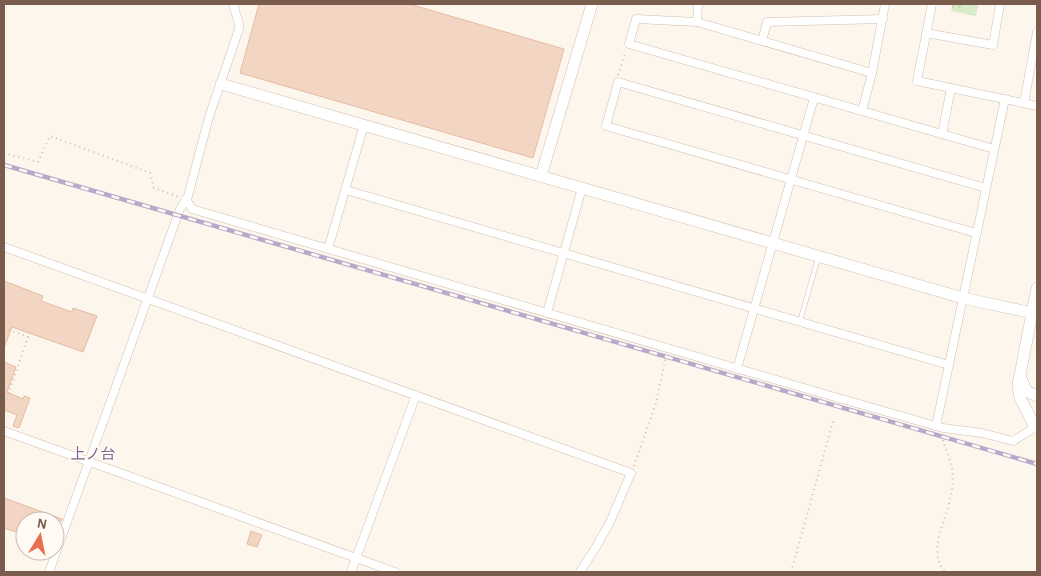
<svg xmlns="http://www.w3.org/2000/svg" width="1041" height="576" font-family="'Alegreya Sans','Noto Sans JP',sans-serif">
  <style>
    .park { fill: url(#park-crowns) }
    .building { fill: #f3d5c3; stroke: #e6bba3 }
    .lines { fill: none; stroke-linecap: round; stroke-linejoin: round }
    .lane-casing { stroke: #d1beb0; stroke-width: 5 }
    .street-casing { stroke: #d1beb0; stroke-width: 9 }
    .secondary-casing { stroke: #d6c0b0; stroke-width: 12 }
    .path { stroke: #d9b8a5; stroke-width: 2; stroke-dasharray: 1 4; stroke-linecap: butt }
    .lane { stroke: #fff; stroke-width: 4 }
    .street { stroke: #fff; stroke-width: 8 }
    .secondary { stroke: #fff; stroke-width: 11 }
    .rail-casing { stroke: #b9a8c9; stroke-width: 4.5 }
    .rail { stroke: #fffaf3; stroke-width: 2.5; stroke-dasharray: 8; stroke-linecap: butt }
    .labels { text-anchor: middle; stroke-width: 4; stroke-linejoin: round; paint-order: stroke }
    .neighbourhood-label { font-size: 15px; fill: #846695; stroke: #fffaf3 }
  </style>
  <defs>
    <pattern id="park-crowns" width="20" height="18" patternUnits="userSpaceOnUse" patternTransform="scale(1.25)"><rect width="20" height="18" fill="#d8ecc9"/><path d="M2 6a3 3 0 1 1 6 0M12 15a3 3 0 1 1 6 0" fill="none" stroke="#b4c2a5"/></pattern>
  </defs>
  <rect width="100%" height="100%" fill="#fdf6ec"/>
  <!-- park -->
  <polygon class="park" points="953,4 978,4 976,16 951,11"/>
  <!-- building -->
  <g class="building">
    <polygon points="259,4 409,4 564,49 533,158 240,73"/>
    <polygon points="4,281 43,296 41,301 72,312 73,308 97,316 83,352 12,327 4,348"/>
    <polygon points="4,362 16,367 7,392 23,399 24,396 30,398 19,428 13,426 17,415 4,410"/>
    <polygon points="4,498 62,519 61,521 25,521 21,534 4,528"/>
    <polygon points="251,531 262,535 257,547 247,544"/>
  </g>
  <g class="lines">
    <!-- lane casing -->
    <g class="lane-casing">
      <polyline id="lane" points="800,321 818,258"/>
    </g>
    <!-- street casing -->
    <g class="street-casing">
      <g id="street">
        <polyline points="932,4 917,81 951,88"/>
        <polyline points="697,22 698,4"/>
        <polyline points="926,33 993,45 1000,4"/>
        <polyline points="762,41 767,22 883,19"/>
        <polyline points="872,73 697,22 636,19 629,44 994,149"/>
        <polyline points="1024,103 1037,32"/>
        <polyline points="862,111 872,73 885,4"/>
        <polyline points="942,134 951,88 1037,106"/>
        <polyline points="346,190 949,365"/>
        <polyline points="186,199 192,209 821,393 943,428 982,433 1013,441 1037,426"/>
        <polyline points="976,233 606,126 618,82 986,188"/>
        <polyline points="4,247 631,473 610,522 596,547 580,572"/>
        <polyline points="328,249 364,125"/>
        <polyline points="547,313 582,188"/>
        <polyline points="737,369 814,98"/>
        <polyline points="936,426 1005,99"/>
        <polyline points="4,431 395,572"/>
        <polyline points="49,572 180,209 188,196 209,117 239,29 239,24 233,4"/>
        <polyline points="351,572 416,395"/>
      </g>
    </g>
    <!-- secondary casing -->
    <g class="secondary-casing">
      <g id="secondary">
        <polyline points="221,84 963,298 1037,314"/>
        <polyline points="541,176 592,4"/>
        <polyline points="1037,288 1018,385 1020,398 1034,425 1037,426"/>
        <polyline points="1021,378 1026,391 1037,396"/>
      </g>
    </g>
    <!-- path -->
    <g class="path">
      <polyline points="618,75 626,51"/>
      <polyline points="4,153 38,162 50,136 150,173 154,188 179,197"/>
      <polyline points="4,328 28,337 4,406"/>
      <path d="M 942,435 C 943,445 949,454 951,464 C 954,475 953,488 950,499 C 946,522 927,551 945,572"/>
      <polyline points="634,466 656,403 666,356"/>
      <polyline points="791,572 834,418"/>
    </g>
    <!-- lane -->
    <use href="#lane" class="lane"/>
    <!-- street -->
    <use href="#street" class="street"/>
    <!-- secondary -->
    <use href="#secondary" class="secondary"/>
    <!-- rail casing -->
    <g class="rail-casing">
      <polyline id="rail" points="4,165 1037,464"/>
    </g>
    <!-- rail -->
    <use href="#rail" class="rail"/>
  </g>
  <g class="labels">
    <!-- neighbourhood labels -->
    <g class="neighbourhood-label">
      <text x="93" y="459">上ノ台</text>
    </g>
  </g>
  <!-- border -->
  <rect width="1041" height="576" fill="none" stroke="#7a5c4d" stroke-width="10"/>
  <!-- north arrow -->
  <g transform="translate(40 536) rotate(10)"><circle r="24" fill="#fffaf3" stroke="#cabbb1"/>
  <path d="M0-4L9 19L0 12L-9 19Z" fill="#e76f51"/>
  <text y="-8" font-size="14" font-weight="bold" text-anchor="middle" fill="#7a5c4d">N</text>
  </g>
</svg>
